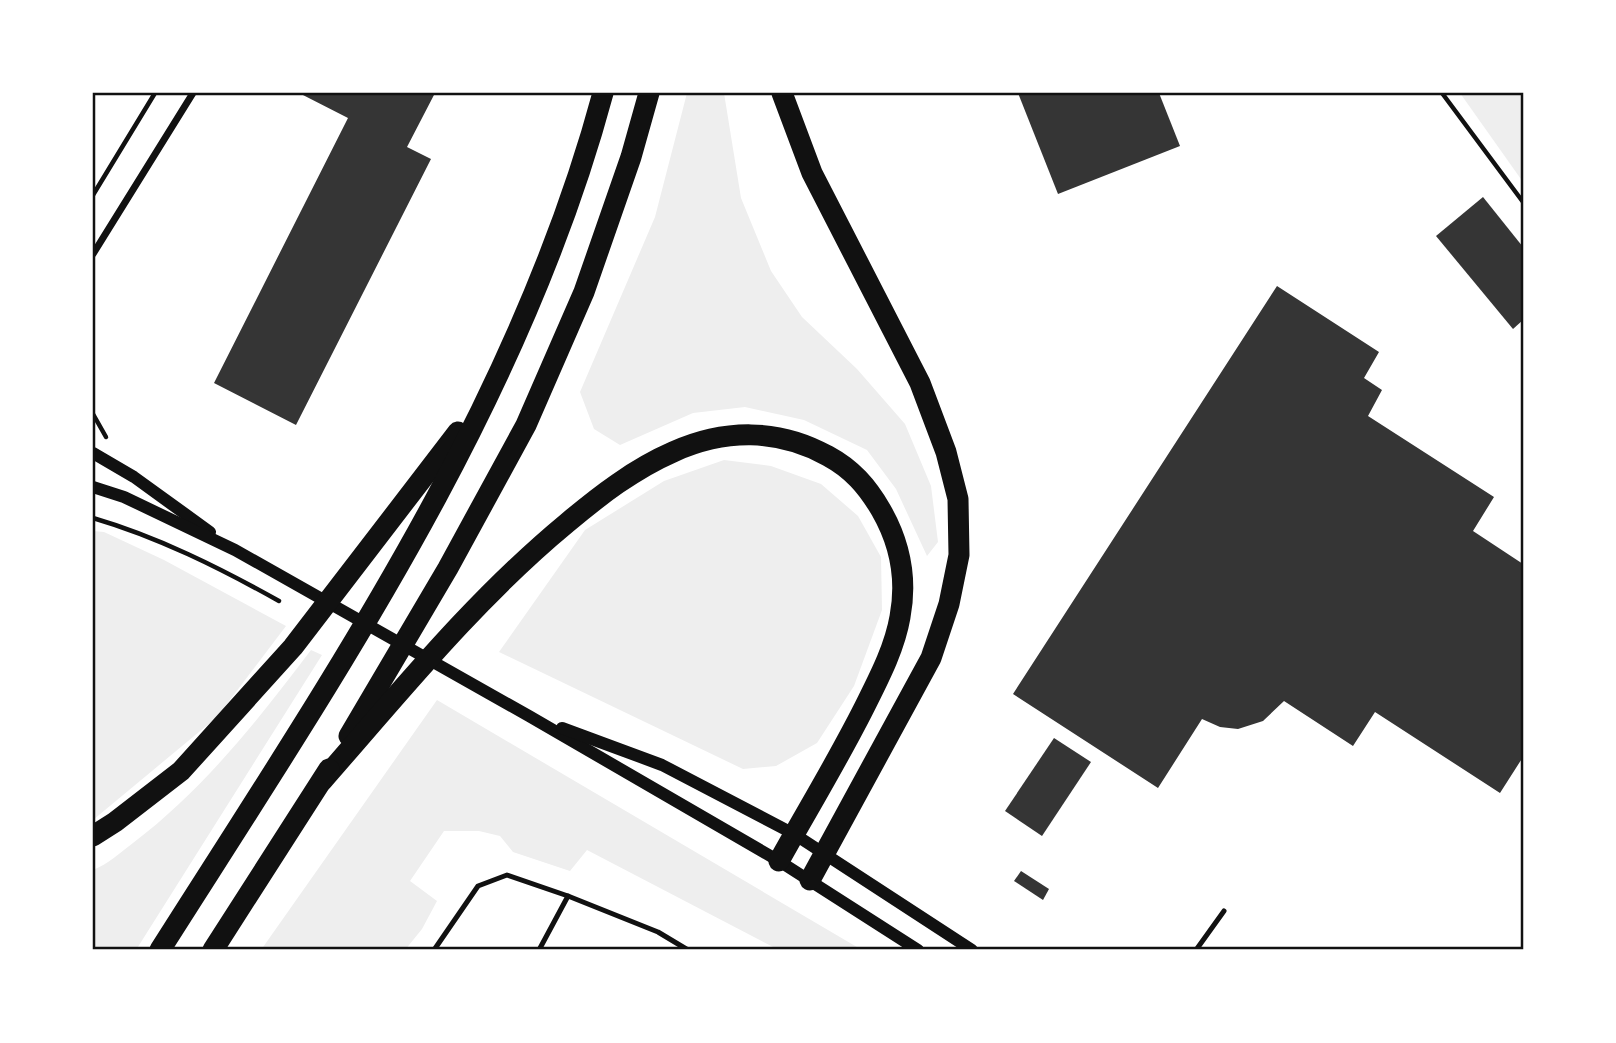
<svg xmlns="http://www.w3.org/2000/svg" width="1616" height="1043" font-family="Lato,sans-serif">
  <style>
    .green { fill: #eee }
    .building { fill: #353535 }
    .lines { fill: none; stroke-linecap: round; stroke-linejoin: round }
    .path { stroke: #111; stroke-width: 4.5 }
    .service { stroke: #111; stroke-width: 5 }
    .minor { stroke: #111; stroke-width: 7 }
    .tertiary { stroke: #111; stroke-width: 12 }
    .motorway { stroke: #111; stroke-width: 21 }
    .neatline { fill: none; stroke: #111; stroke-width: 2.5 }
  </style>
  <rect width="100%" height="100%" fill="#fff"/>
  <!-- green -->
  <g class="green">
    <polygon points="687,93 724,93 741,198 771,271 802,317 857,369 905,424 931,486 938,542 927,556 896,489 867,450 804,420 745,407 693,413 620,445 594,429 580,392 655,217"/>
    <polygon points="1460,93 1523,93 1523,182"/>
    <polygon points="724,460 771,466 821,484 858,516 881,557 882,610 854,686 817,743 776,766 743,769 499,652 585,530 664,481"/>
    <polygon points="93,531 104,532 164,560 286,626 217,717 93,820"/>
    <path d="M 311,650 L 322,655 L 136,950 L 93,950 L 93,870 C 108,864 120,853 133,843 C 203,790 259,719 311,650 Z"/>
    <polygon points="437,700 862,950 779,950 587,850 570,871 513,852 500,836 479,831 444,831 410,881 437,901 422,929 405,950 261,950"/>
  </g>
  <!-- building -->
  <g class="building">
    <polygon points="299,93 435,93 407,147 431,159 296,425 214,383 348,118"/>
    <polygon points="1018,93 1159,93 1180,146 1058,194"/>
    <polygon points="1483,197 1523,247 1523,320 1513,329 1436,236"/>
    <polygon points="1277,286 1379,352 1364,378 1382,390 1368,416 1494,497 1473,531 1523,564 1523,757 1500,793 1375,712 1353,746 1284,701 1263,721 1238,729 1220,727 1202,719 1158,788 1013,694"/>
    <polygon points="1054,738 1091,762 1042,836 1005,811"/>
    <polygon points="1021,871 1049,889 1043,900 1014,881"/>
  </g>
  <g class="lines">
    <!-- path -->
    <g class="path">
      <polyline points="1442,93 1523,202"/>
      <polyline points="93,195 155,93"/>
      <polyline points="93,414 106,437"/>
      <path d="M 93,518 C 158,537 220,568 279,601"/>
    </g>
    <!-- service -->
    <g class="service">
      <polyline points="434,950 478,886 507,875 568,896 658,932 688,950"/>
      <polyline points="539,950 568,896"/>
      <polyline points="1196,950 1224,911"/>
    </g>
    <!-- minor -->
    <polyline class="minor" points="93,254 193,93"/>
    <!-- tertiary -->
    <g class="tertiary">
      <polyline points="93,453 134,477 210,532"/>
      <polyline points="93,487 124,497 235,550 529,716 779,861 918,950"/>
      <polyline points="562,728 662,765 794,834 972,950"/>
    </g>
    <!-- motorway -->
    <g class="motorway">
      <polyline points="782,93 812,173 920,383 946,452 958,499 959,555 949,604 931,658 810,880"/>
      <polyline points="349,736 448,568 526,425 584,292 631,157 649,93"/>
      <path d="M 322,781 C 400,692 475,599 567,523 C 599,496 634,469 673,452 C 724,429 778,428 828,456 C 852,469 867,486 881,510 C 900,543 907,580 900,617 C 895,646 881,674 868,700 C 841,755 809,807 779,861"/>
      <polyline points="93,836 115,822 181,771 293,647 458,432"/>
      <path d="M 160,950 C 332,679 519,406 603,93"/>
      <polyline points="213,950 329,769"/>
    </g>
  </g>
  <!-- border -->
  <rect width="1616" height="1043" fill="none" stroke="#ffffff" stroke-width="189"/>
  <rect x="94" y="94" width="1428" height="854" class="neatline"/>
</svg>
